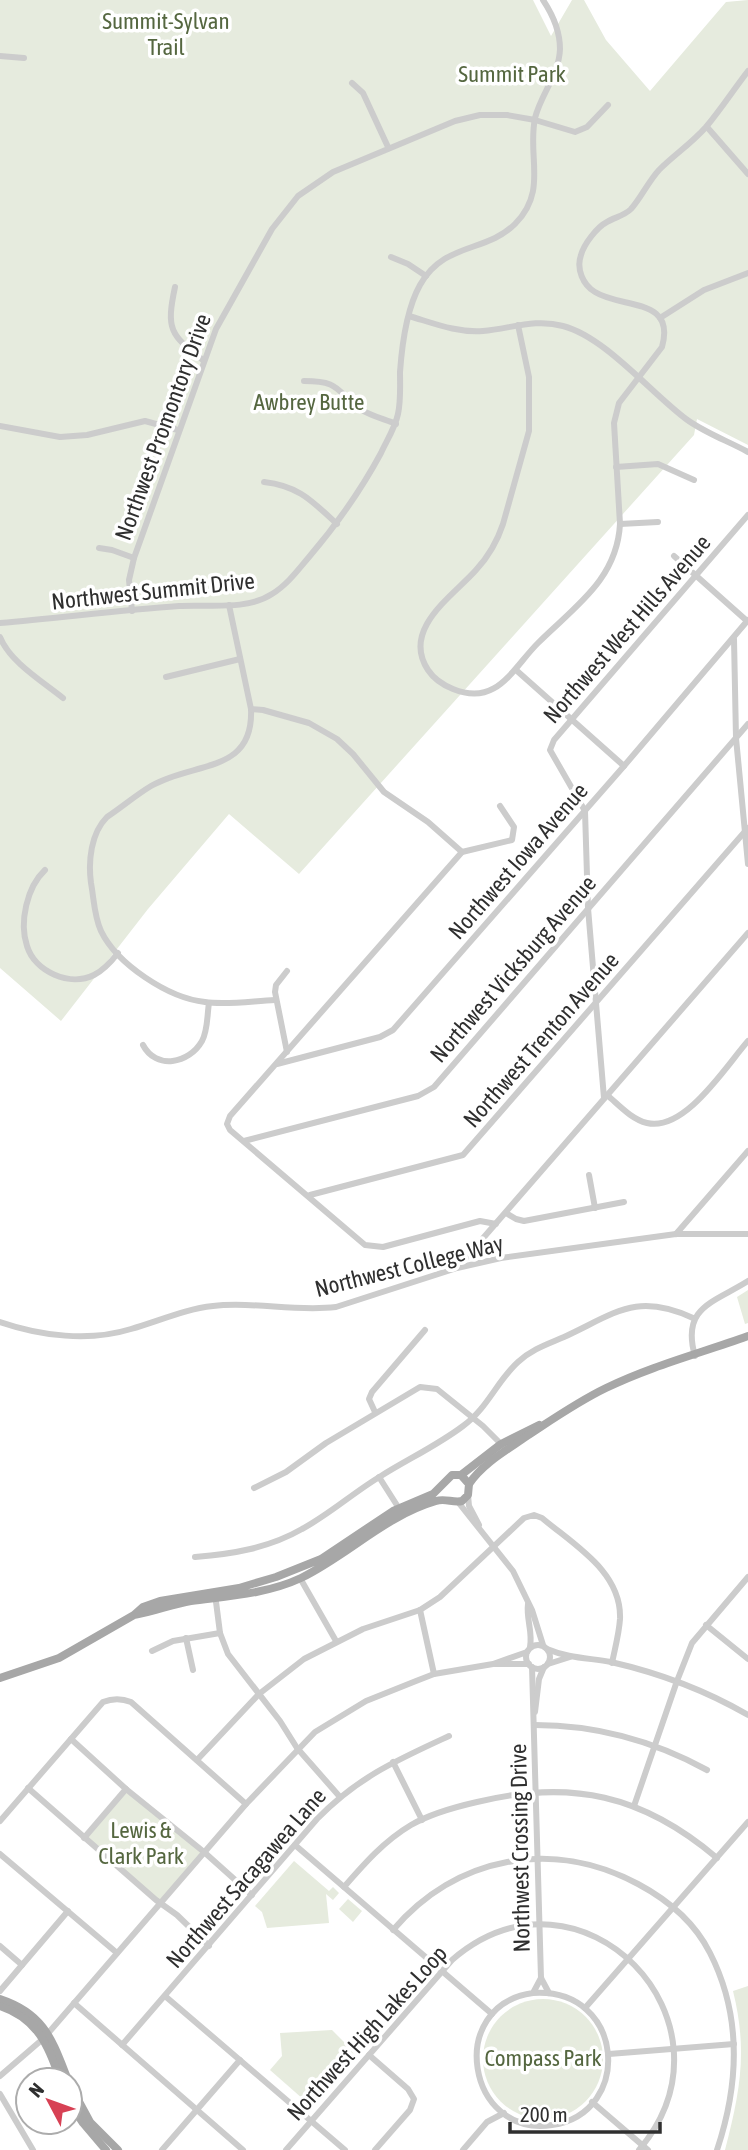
<svg xmlns="http://www.w3.org/2000/svg" width="748" height="2150" font-family="'Asap Condensed',sans-serif">
  <style>
    .green { fill: #e6ebde }
    .lines { fill: none; stroke-linecap: round; stroke-linejoin: round }
    .minor { stroke: #ccc; stroke-width: 6 }
    .major { stroke: #a7a7a7; stroke-width: 8 }
    .labels { text-anchor: middle; stroke-width: 7; stroke-linejoin: round; paint-order: stroke }
    .park-label { font-size: 23px; fill: #556740; stroke: #fff }
    .street-label { font-size: 23px; fill: #2f2f2f; stroke: #fff }
  </style>
  <rect width="100%" height="100%" fill="#fff"/>
  <!-- green -->
  <g class="green">
    <polygon points="0,0 533,0 551,36 572,0 584,0 606,40 650,91 726,2 748,0 748,445 697,419 694,435 299,874 229,814 148,909 61,1021 0,968"/>
    <polygon points="748,1290 748,1323 745,1324 737,1297"/>
    <polygon points="126,1789 204,1852 160,1903 84,1838"/>
    <polygon points="294,1861 329,1891 333,1887 339,1893 333,1900 326,1894 329,1923 267,1928 262,1912 255,1906"/>
    <polygon points="348,1899 362,1911 353,1922 339,1909"/>
    <path d="M 748,1986 L 748,2150 L 725,2150 C 740,2092 748,2051 733,1991 Z"/>
    <circle cx="543" cy="2059" r="60"/>
    <polygon points="332,2030 349,2047 359,2036 369,2044 357,2058 353,2056 348,2062 341,2056 336,2062 344,2069 321,2095 303,2099 270,2070 282,2056 280,2033"/>
  </g>
  <g class="lines">
    <!-- minor -->
    <g class="minor">
      <polyline points="0,56 24,58"/>
      <polyline points="352,83 363,93 388,147"/>
      <polyline points="707,127 748,174"/>
      <polyline points="391,257 408,264 426,276"/>
      <path d="M 175,287 C 166,329 170,335 203,360"/>
      <path d="M 409,316 C 433,323 457,333 483,331 C 510,329 535,318 563,326 C 605,337 650,392 686,419 C 705,433 728,441 748,452"/>
      <polyline points="660,318 704,290 748,273"/>
      <path d="M 518,325 L 529,377 L 529,431 L 503,524 C 497,542 489,556 476,570 C 453,596 401,629 428,670 C 434,679 443,685 453,689 C 497,707 512,669 538,643 C 574,607 617,580 620,524 L 614,423 L 619,403 L 662,347 C 676,297 622,309 595,292 C 583,285 576,269 581,255 C 584,244 597,227 607,222 C 615,217 624,216 631,209 C 641,198 648,182 659,170 C 674,155 692,143 706,127 C 721,109 734,89 748,71"/>
      <path d="M 304,381 C 340,381 335,390 360,409 C 371,416 384,419 396,424"/>
      <polyline points="0,426 60,437 87,435 145,421 178,430"/>
      <polyline points="616,467 658,464 694,480"/>
      <path d="M 264,482 C 299,486 312,501 337,524"/>
      <polyline points="620,524 658,522"/>
      <polyline points="99,548 112,550 134,558"/>
      <polyline points="674,556 747,621"/>
      <path d="M 229,605 L 251,709 C 254,774 194,761 151,786 C 136,795 122,807 107,817 C 91,833 88,861 91,883 C 94,899 94,916 101,931 C 117,964 168,998 205,1002 C 227,1005 252,1001 275,1000"/>
      <polyline points="132,611 129,580 134,558 216,329 272,229 298,196 333,172 455,121 480,115 507,115 535,120 575,132 587,127 608,105"/>
      <path d="M 0,623 C 60,618 119,610 179,606 C 208,604 246,611 272,594 C 287,585 298,570 309,557 C 338,523 360,492 381,453 C 387,440 395,428 398,414 C 401,400 400,386 400,372 C 402,344 406,310 420,285 C 444,242 486,253 515,224 C 548,191 527,157 535,118 C 541,94 559,75 560,49 C 560,30 553,15 543,0"/>
      <path d="M 0,637 C 10,662 42,681 63,698"/>
      <polyline points="734,639 736,738 748,864"/>
      <polyline points="516,670 624,766"/>
      <polyline points="166,677 240,659"/>
      <polyline points="251,709 263,710 309,723 337,739 353,754 384,792 428,822 462,852"/>
      <path d="M 45,870 C 27,887 19,922 27,946 C 35,972 70,987 94,975 C 104,970 111,962 118,953"/>
      <path d="M 143,1045 C 156,1070 189,1064 202,1041 C 208,1030 207,1015 209,1003"/>
      <polyline points="287,1052 275,992 276,985 287,971"/>
      <polyline points="277,1064 380,1037 393,1030 624,766 748,620"/>
      <path d="M 607,1095 C 619,1105 631,1119 647,1123 C 685,1132 726,1066 748,1041"/>
      <polyline points="604,1098 588,908 585,811 550,750 554,740 748,515"/>
      <polyline points="244,1141 418,1096 434,1087 748,724"/>
      <polyline points="589,1175 595,1208"/>
      <polyline points="310,1195 463,1155 748,828"/>
      <polyline points="506,1213 516,1219 524,1221 624,1202"/>
      <polyline points="496,1224 480,1221 383,1247 365,1245 230,1130 227,1124 230,1116 462,852 512,840 514,827 500,806"/>
      <polyline points="676,1234 748,1151"/>
      <polyline points="458,1267 748,933"/>
      <path d="M 0,1322 C 41,1336 89,1342 131,1329 C 159,1321 185,1309 213,1306 C 254,1301 294,1312 336,1307 L 457,1268 L 501,1258 L 676,1234 L 748,1234"/>
      <path d="M 695,1356 C 681,1307 713,1303 748,1281"/>
      <polyline points="375,1412 369,1399 372,1392 425,1330"/>
      <polyline points="379,1477 400,1510"/>
      <polyline points="254,1488 286,1472 326,1443 420,1387 437,1389 483,1426 503,1446"/>
      <polyline points="468,1495 469,1506 479,1525"/>
      <polyline points="458,1502 513,1571 532,1610 543,1645"/>
      <path d="M 195,1557 C 233,1554 269,1548 302,1529 C 330,1514 354,1492 381,1476 C 408,1459 438,1445 463,1426 C 487,1409 497,1381 518,1362 C 532,1349 548,1344 564,1337 C 616,1313 636,1292 693,1318"/>
      <polyline points="300,1578 336,1641"/>
      <polyline points="215,1594 220,1633 228,1654 280,1721 297,1748 340,1797"/>
      <path d="M 528,1604 C 526,1619 533,1632 530,1647"/>
      <polyline points="420,1610 434,1674"/>
      <polyline points="706,1625 748,1659"/>
      <polyline points="186,1638 193,1670"/>
      <circle cx="538" cy="1657" r="12"/>
      <path d="M 547,1649 C 568,1658 589,1658 611,1662 C 659,1673 705,1690 748,1715"/>
      <polyline points="152,1651 173,1641 220,1633"/>
      <polyline points="495,1664 529,1664"/>
      <polyline points="548,1664 570,1657"/>
      <polyline points="532,1667 541,1978 549,1993"/>
      <polyline points="535,1712 539,1679 544,1667"/>
      <path d="M 535,1725 C 595,1725 654,1741 707,1770"/>
      <polyline points="71,1739 126,1789 204,1852 252,1895"/>
      <path d="M 197,1760 L 259,1694 L 304,1659 L 363,1629 L 420,1610 L 440,1597 L 524,1518 L 534,1515 L 542,1518 C 574,1545 622,1572 620,1619 C 619,1634 615,1648 612,1663"/>
      <polyline points="393,1762 422,1820"/>
      <polyline points="28,1788 156,1900 177,1915 209,1946"/>
      <polyline points="634,1806 677,1681 692,1643 748,1577"/>
      <path d="M 0,1821 L 103,1702 C 113,1698 121,1698 131,1702 L 246,1804"/>
      <polyline points="84,1838 126,1789"/>
      <polyline points="295,1845 492,2014"/>
      <polyline points="0,1854 117,1953"/>
      <path d="M 344,1887 C 364,1864 384,1841 411,1825 C 430,1814 455,1807 477,1802 C 571,1779 643,1795 717,1858"/>
      <path d="M 393,1930 C 456,1856 553,1838 638,1884 C 668,1900 695,1923 710,1953 C 742,2016 739,2084 717,2150"/>
      <polyline points="0,1946 22,1965"/>
      <polyline points="0,1991 68,1911"/>
      <path d="M 533,1993 C 625,1987 634,2113 552,2125 C 467,2138 445,2005 533,1993 L 541,1978"/>
      <polyline points="165,1996 345,2150"/>
      <polyline points="74,2003 243,2150"/>
      <polyline points="585,2008 748,1822"/>
      <path d="M 122,2045 L 317,1819 C 358,1777 397,1760 449,1736"/>
      <polyline points="609,2054 734,2044"/>
      <polyline points="369,2055 408,2089 414,2099 410,2110 375,2150"/>
      <polyline points="0,2076 44,2038 246,1804 315,1732 366,1701 416,1681 434,1674 493,1664 527,1652"/>
      <polyline points="0,2094 33,2150"/>
      <polyline points="592,2102 648,2150"/>
      <polyline points="162,2150 240,2060"/>
      <path d="M 286,2150 L 452,1960 C 580,1849 748,2021 639,2150"/>
      <polyline points="463,2150 487,2122 504,2113"/>
    </g>
    <!-- major -->
    <g class="major">
      <polyline points="461,1475 501,1444 539,1425"/>
      <path d="M 469,1484 C 483,1463 507,1450 527,1436 C 553,1419 577,1402 606,1388 C 651,1366 701,1353 748,1336"/>
      <path d="M 0,1678 L 59,1658 L 134,1615 L 143,1607 L 160,1601 L 239,1588 L 276,1577 L 321,1559 L 393,1511 L 433,1494 L 452,1475 L 461,1475 L 469,1484 L 468,1495 L 462,1501 C 453,1503 445,1498 436,1501 C 385,1516 348,1555 301,1578 C 267,1594 228,1596 191,1601 C 172,1604 154,1612 134,1615"/>
      <path d="M 0,1999 C 45,2014 52,2040 68,2080"/>
      <path d="M 0,2006 C 37,2018 49,2046 60,2080"/>
      <polyline points="70,2085 90,2122 118,2150"/>
      <polyline points="70,2103 83,2123 106,2150"/>
    </g>
  </g>
  <g class="labels">
    <!-- park labels -->
    <g class="park-label">
      <text x="166" y="29">Summit-Sylvan<tspan x="166" dy="26">Trail</tspan></text>
      <text x="512" y="82">Summit Park</text>
      <text x="309" y="410">Awbrey Butte</text>
      <text x="141" y="1838">Lewis &amp;<tspan x="141" dy="26">Clark Park</tspan></text>
      <text x="543" y="2066">Compass Park</text>
    </g>
    <!-- street labels -->
    <g class="street-label">
      <text transform="translate(163 427) rotate(-70)" y="8">Northwest Promontory Drive</text>
      <text transform="translate(153 591) rotate(-6)" y="8">Northwest Summit Drive</text>
      <text transform="translate(627 629) rotate(-49)" y="8">Northwest West Hills Avenue</text>
      <text transform="translate(518 861) rotate(-49)" y="8">Northwest Iowa Avenue</text>
      <text transform="translate(513 969) rotate(-49)" y="8">Northwest Vicksburg Avenue</text>
      <text transform="translate(541 1040) rotate(-49)" y="8">Northwest Trenton Avenue</text>
      <text transform="translate(409 1266) rotate(-14)" y="8">Northwest College Way</text>
      <text transform="translate(520 1848) rotate(-91)" y="8">Northwest Crossing Drive</text>
      <text transform="translate(246 1878) rotate(-49)" y="8">Northwest Sacagawea Lane</text>
      <text transform="translate(367 2033) rotate(-48)" y="8">Northwest High Lakes Loop</text>
    </g>
  </g>
  <!-- north arrow -->
  <g transform="translate(49 2101) rotate(311)"><circle r="33" fill="#ffffff" stroke="#acacac" stroke-width="2"/>
  <path d="M0-5L12 26L0 18L-12 26Z" fill="#d74154"/>
  <text y="-10" font-size="19" font-weight="bold" text-anchor="middle" fill="#2f2f2f">N</text>
  </g>
  <!-- scale -->
  <path d="M510 2122v10h150v-10" fill="none" stroke="#2f2f2f" stroke-width="3.5"/>
  <text x="520" y="2122" font-size="21" fill="#2f2f2f" stroke="#ffffff" stroke-width="5" paint-order="stroke">200 m</text>
</svg>
